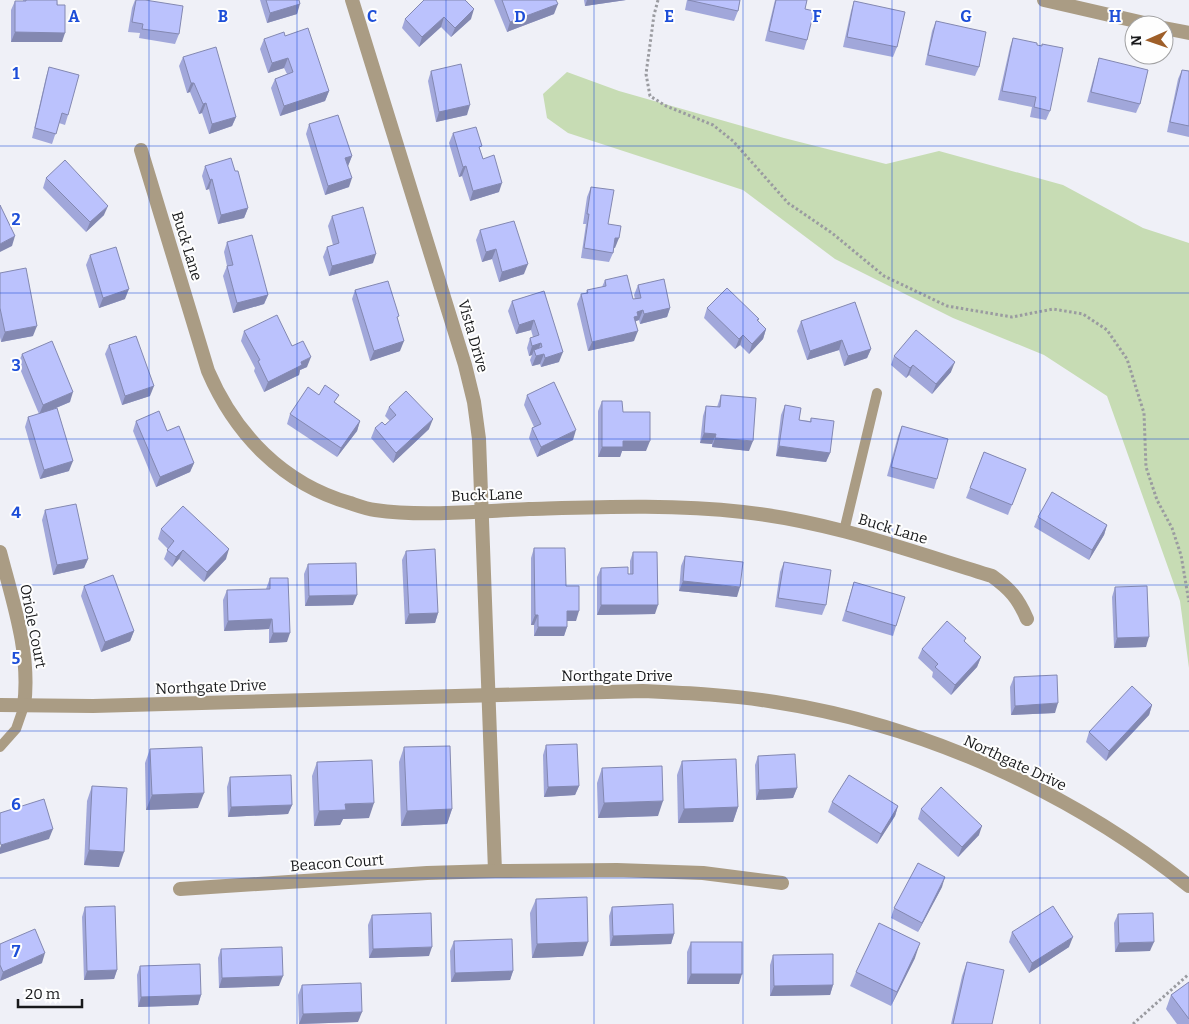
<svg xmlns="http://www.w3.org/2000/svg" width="1189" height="1024" font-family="Bitter,serif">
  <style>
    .green { fill: #c7dcb4 }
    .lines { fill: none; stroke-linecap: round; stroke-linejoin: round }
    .path { stroke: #9a9ba0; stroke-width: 3; stroke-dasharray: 2.5 2.5; stroke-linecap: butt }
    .service { stroke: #aa9c84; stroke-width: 10 }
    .minor { stroke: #aa9c84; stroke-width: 14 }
    .wall { fill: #a1a7da }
    .shaded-wall { fill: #8388b1 }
    .building { fill: #bbc2fd; stroke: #8388b1 }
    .grid { fill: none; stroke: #1d4ed8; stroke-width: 1; stroke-opacity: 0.55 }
    .labels { text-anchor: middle; stroke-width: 4; stroke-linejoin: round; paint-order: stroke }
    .street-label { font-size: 15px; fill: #18191b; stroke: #fefefe }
    .grid-label { font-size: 16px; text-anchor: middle; font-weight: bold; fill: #1d4ed8; stroke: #fefefe; stroke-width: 4; stroke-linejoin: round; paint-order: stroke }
  </style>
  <rect width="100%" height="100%" fill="#eff0f7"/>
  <!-- green -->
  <polygon class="green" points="567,72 619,91 784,138 886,164 939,151 1063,185 1143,228 1189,243 1189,668 1180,601 1107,396 1044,355 953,318 835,259 743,190 568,133 547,118 543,94"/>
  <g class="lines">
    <!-- path -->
    <g class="path">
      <polyline points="658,0 654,15 646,74 650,96 666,106 713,125 733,141 788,203 832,233 884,276 947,306 1012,317 1053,309 1083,314 1107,330 1127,359 1144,413 1146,467 1157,500 1172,528 1181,555 1189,602"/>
      <polyline points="1133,1024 1189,974"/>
    </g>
    <!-- service -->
    <g class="service">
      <polyline points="844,531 877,393"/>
      <polyline points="0,747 16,729 24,706"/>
    </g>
    <!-- minor -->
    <g class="minor">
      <polyline points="352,0 465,365 474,402 479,439 495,871"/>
      <polyline points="1044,0 1153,25"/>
      <polyline points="1164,28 1189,33"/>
      <path d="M 141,150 L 208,371 C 235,434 283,484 350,503 C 359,506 367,509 375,510 C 423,517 481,511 529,509 C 601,507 672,504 743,512 C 829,521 910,551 992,576 C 1010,589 1018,598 1027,619"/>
      <path d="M 0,552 C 13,602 31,654 24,706"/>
      <path d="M 0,705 L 93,706 L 643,691 C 688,693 732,695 775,702 C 924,725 1071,792 1189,886"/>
      <polyline points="180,889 427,873 495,871 617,870 703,873 782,883"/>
    </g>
  </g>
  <!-- wall -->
  <g class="wall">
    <polygon points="23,0 57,0 62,42 11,42 11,10 15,1 23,1"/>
    <polygon points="135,0 179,34 175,44 139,38 140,33 128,32 132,8"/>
    <polygon points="260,0 299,0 297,14 267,23"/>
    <polygon points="494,0 556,0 554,14 507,32"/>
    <polygon points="584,0 626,0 585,6"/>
    <polygon points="687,0 740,0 738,11 734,21 685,10"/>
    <polygon points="775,0 807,0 805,9 807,40 804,50 765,41"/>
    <polygon points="467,1 471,19 451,37 441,27 419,47 402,28 405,19"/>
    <polygon points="854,1 897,47 893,57 843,47 851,11"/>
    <polygon points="936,21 979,67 975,76 925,65 932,31"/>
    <polygon points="285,36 329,91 325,101 280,116 271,88 275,79 287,74 284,68 268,73 260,49 264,39"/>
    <polygon points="1013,38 1037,45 1050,111 1046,120 1030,117 1032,107 998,100 1010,47"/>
    <polygon points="183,57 236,117 232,126 209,134 202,113 199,114 190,92 187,93 179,66"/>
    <polygon points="1099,58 1140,104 1136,113 1087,102 1096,68"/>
    <polygon points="49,67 68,115 65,125 59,123 52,144 32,138 46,77"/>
    <polygon points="1182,70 1189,71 1189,137 1167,132 1178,79"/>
    <polygon points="431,71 467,115 436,122 428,81"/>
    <polygon points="309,124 352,156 348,166 349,187 325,195 306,134"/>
    <polygon points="453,133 480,150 483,159 499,192 470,201 462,176 459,177 449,143"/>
    <polygon points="205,166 248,208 244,218 218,224 209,189 206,190 202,176"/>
    <polygon points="46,178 104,215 86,232 43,188"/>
    <polygon points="591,187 608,224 615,248 614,248 613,253 609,262 581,258 586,224 583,224 587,197"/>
    <polygon points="332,216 373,263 329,276 323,257 327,247 333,245 328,226"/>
    <polygon points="480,230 524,274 499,282 492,259 482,262 476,240"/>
    <polygon points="227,242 268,295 264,304 233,313 223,276 227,266 224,252"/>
    <polygon points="90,255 125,299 99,308 86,265"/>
    <polygon points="0,273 33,336 1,342 0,337"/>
    <polygon points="605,280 633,299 635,299 634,295 638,285 670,308 667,317 640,324 639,320 636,321 634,341 588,351 577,304 581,294 586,293 587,290 602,287"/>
    <polygon points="355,290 398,320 400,351 370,361 352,299"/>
    <polygon points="544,291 559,362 541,367 540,364 532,366 530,360 532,355 529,356 527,348 530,338 533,337 531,330 516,334 508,311 512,301"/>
    <polygon points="707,308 759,319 758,321 766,329 763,339 749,354 740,345 735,349 704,318"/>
    <polygon points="801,321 871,349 867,358 844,366 839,350 807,360 797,331"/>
    <polygon points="244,331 292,346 307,367 300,370 299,375 264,392 254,371 255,368 241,341"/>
    <polygon points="109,345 150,396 122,405 105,354"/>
    <polygon points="22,354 70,402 47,412 69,471 40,479 25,427 28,417 39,414 18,364"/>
    <polygon points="894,356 951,372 932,394 909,375 906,378 891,365"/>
    <polygon points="319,395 336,403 360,421 357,431 337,457 287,424 290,414"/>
    <polygon points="527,395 573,440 537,457 529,438 532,428 534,427 524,405"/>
    <polygon points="721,395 749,451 712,447 712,444 700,443 703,416 706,406 717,407"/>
    <polygon points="602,401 623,412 646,451 622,451 620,457 598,457 598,411"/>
    <polygon points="785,405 799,420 810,421 811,418 830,453 826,462 776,456 781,415"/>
    <polygon points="389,407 429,429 393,463 371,438 375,428 385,425 390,421 385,416"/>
    <polygon points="136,421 194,463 190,472 156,487 133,431"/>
    <polygon points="902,426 937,479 934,489 887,476 898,436"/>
    <polygon points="984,452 1026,469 1008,515 966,498"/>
    <polygon points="45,510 88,559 84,568 53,575 42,520"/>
    <polygon points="1038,517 1107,525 1104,535 1089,560 1034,527"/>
    <polygon points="161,529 226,559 204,582 179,559 172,567 164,559 168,549 158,539"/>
    <polygon points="534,548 566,586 576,621 567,621 567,627 564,636 534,636 534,625 531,625 531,558"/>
    <polygon points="406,551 438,613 435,623 405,624 402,560"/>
    <polygon points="633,552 655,614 597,615 597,577 601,568 630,574 630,561"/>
    <polygon points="685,556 737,597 679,591 681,566"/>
    <polygon points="784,562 826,605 822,615 775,607 780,572"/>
    <polygon points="308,564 353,605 305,606 304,574"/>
    <polygon points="270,578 287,642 269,643 269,629 224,631 223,600 227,590 266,589"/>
    <polygon points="854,582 896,626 893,636 842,621"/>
    <polygon points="84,586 134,631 130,641 101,652 81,596"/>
    <polygon points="1115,587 1146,647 1114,648 1112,597"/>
    <polygon points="965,642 981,657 977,667 951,695 932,677 933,672 918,658 922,649"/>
    <polygon points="1014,677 1055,713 1011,715 1010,687"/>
    <polygon points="1152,705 1149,715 1106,761 1086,742 1089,732"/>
    <polygon points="546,745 579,786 575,795 544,797 543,755"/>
    <polygon points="404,747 452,809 447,824 401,826 399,762"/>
    <polygon points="150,749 198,808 146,810 145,763"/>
    <polygon points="758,756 797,788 793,798 756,800 755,765"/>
    <polygon points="682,761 738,807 733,822 678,823 677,775"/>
    <polygon points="317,762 369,818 343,819 340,825 314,826 312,776"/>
    <polygon points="602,768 658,816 598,818 597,783"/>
    <polygon points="230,777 292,805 288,814 228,817 227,787"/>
    <polygon points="92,786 119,867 84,865 87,801"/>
    <polygon points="832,802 898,806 895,816 877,844 828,812"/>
    <polygon points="921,809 979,835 958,857 918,819"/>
    <polygon points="942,887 918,932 891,918 894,908"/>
    <polygon points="536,899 583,956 532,958 530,913"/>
    <polygon points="85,907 117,970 114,979 84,980 82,917"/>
    <polygon points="612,907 674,934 671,944 610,946 609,916"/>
    <polygon points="1118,914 1150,951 1115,952 1114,923"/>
    <polygon points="372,915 429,956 369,958 368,925"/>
    <polygon points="1012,932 1069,947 1029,973 1009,942"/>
    <polygon points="454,941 513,971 510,980 451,982 450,951"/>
    <polygon points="691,942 739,984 687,984 687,952"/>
    <polygon points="0,944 42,963 0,981"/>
    <polygon points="221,949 279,986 219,988 218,958"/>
    <polygon points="773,955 833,985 830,995 770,996 770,965"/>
    <polygon points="915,958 891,1006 850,986 856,972"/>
    <polygon points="967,962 992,1024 951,1024 962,976"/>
    <polygon points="140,966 201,995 198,1005 138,1007 137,975"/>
    <polygon points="1189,982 1189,1024 1177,1024 1166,1009 1171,995"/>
    <polygon points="302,985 358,1022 299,1024 298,995"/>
  </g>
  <!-- shaded-wall -->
  <g class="shaded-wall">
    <polygon points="587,0 626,0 585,6"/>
    <polygon points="300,4 297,14 267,23 270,13"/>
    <polygon points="558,4 554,14 507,32 510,22"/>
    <polygon points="474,9 471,19 451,37 455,28"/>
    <polygon points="444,17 441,27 419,47 422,37"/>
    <polygon points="15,32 65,33 62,42 11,42"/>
    <polygon points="288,58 284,68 268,73 272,63"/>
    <polygon points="191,83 194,83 190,92 187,93"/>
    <polygon points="329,91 325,101 280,116 284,106"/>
    <polygon points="206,103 202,113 199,114 203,104"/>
    <polygon points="470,105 467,115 436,122 439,112"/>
    <polygon points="236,117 232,126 209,134 212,124"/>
    <polygon points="352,156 348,166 345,158"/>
    <polygon points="466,166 462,176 459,177 463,167"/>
    <polygon points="352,178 349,187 325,195 328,186"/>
    <polygon points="212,179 209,189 206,190 210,180"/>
    <polygon points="502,183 499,192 470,201 473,191"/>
    <polygon points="108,206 104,215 86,232 90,222"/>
    <polygon points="248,208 244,218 218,224 221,215"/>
    <polygon points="15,236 12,246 0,252 0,244"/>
    <polygon points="615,238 619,238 615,248 612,247"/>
    <polygon points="496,249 492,259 482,262 486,252"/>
    <polygon points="376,254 373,263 329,276 332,266"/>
    <polygon points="528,264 524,274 499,282 502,272"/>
    <polygon points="129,289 125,299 99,308 103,298"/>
    <polygon points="268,295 264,304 233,313 237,303"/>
    <polygon points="670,308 667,317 640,324 644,314"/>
    <polygon points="643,310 639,320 636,321 634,325 634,317 637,312"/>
    <polygon points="534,320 531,330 516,334 519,325"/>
    <polygon points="37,326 33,336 1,342 5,332"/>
    <polygon points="766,329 763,339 749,354 752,344"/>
    <polygon points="638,331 634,341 588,351 592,342"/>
    <polygon points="743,335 740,345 735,349 739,339"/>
    <polygon points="842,340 839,350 807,360 810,351"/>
    <polygon points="404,341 400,351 370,361 374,351"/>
    <polygon points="541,343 537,353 534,350 532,355 529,356 532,346"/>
    <polygon points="871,349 867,358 844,366 848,356"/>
    <polygon points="563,352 559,362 541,367 545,358"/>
    <polygon points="544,354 540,364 532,366 536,356"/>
    <polygon points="311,357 307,367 300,370 299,375 264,392 268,382 301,362"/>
    <polygon points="955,362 951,372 932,394 936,384"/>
    <polygon points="913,365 909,375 906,378 910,368"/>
    <polygon points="154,386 150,396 122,405 125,396"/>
    <polygon points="73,392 70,402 39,415 43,405"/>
    <polygon points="433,419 429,429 393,463 396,453"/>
    <polygon points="360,421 357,431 337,457 341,448"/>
    <polygon points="576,430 573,440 537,457 541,447"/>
    <polygon points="704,433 716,434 712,444 700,443"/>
    <polygon points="715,438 753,441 749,451 712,447"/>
    <polygon points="623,441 650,441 646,451 622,451 620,457 598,457 602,447"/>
    <polygon points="779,446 830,453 826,462 776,456"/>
    <polygon points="73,461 69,471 40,479 44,470"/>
    <polygon points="194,463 190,472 156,487 160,477"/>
    <polygon points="1107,525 1104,535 1089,560 1092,550"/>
    <polygon points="229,549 226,559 204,582 207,572"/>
    <polygon points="183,550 179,559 172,567 176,557"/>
    <polygon points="88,559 84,568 53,575 57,565"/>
    <polygon points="683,581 740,587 737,597 679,591"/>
    <polygon points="357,595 353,605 305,606 309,596"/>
    <polygon points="601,605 658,605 655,614 597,615"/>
    <polygon points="567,611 579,611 576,621 563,621"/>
    <polygon points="438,613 435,623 405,624 409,614"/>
    <polygon points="535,615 538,615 534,625 531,625"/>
    <polygon points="272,619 269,629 224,631 228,621"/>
    <polygon points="538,627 567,627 564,636 534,636"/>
    <polygon points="134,631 130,641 101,652 105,642"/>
    <polygon points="273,633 290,633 287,642 269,643"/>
    <polygon points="1149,637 1146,647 1114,648 1117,638"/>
    <polygon points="981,657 977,667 951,695 955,685"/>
    <polygon points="1058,703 1055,713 1011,715 1015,706"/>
    <polygon points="1152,705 1149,715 1106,761 1109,751"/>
    <polygon points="579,786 575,795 544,797 548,787"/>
    <polygon points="797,788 793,798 756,800 759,790"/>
    <polygon points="204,793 198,808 146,810 152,795"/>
    <polygon points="663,801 658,816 598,818 604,803"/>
    <polygon points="374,803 369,818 343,819 340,825 314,826 319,811 345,804"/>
    <polygon points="292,805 288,814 228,817 231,807"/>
    <polygon points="898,806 895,816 877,844 881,834"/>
    <polygon points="738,807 733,822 678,823 684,809"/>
    <polygon points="452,809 447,824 401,826 407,811"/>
    <polygon points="982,826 979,835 958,857 962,847"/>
    <polygon points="53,829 49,839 0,854 0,848 1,845"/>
    <polygon points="89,850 124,852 119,867 84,865"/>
    <polygon points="945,877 942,887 918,932 922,923"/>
    <polygon points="674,934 671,944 610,946 613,936"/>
    <polygon points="1073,937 1069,947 1029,973 1032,963"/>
    <polygon points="588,942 583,956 532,958 537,944"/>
    <polygon points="1154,942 1150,951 1115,952 1119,943"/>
    <polygon points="920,943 915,958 891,1006 897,992"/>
    <polygon points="432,947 429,956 369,958 373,949"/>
    <polygon points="45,953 42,963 0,981 3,972"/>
    <polygon points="117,970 114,979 84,980 87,971"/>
    <polygon points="513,971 510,980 451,982 455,973"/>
    <polygon points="691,974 742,974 739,984 687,984"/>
    <polygon points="283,976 279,986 219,988 222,978"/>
    <polygon points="833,985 830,995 770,996 774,986"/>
    <polygon points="201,995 198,1005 138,1007 141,997"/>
    <polygon points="362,1012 358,1022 299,1024 303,1014"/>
  </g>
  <!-- building -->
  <g class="building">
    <polygon points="26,0 57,0 57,5 65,5 65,33 15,32 15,1 26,1"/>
    <polygon points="136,0 145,0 183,6 179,34 142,29 143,24 132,22"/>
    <polygon points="266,0 299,0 300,4 270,13"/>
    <polygon points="424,0 465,0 474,9 455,28 444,17 422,37 405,19"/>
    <polygon points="502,0 556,0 558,4 510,22"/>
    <polygon points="688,0 740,0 738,11"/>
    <polygon points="776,0 807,0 805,9 814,11 807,40 769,31"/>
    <polygon points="854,1 905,12 897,47 847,37"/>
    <polygon points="936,21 986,32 979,67 928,55"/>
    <polygon points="308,28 329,91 284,106 275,79 293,72 288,58 272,63 264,39 284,32 285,36"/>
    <polygon points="1013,38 1037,43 1037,45 1042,46 1042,44 1063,48 1050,111 1034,107 1036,97 1002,91"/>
    <polygon points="216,47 236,117 212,124 206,103 203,104 194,83 191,83 183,57"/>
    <polygon points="1099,58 1148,70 1140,104 1091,92"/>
    <polygon points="461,64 470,105 439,112 431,71"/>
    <polygon points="49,67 79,75 68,115 62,113 56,134 35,128"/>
    <polygon points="1182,70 1189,71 1189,126 1170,122"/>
    <polygon points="338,115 352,156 345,158 352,178 328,186 309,124"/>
    <polygon points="476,127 482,146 479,147 483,159 494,155 502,183 473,191 466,166 463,167 453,133"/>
    <polygon points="231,158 235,171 238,171 248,208 221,215 212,179 210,180 205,166"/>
    <polygon points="65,160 108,206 90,222 46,178"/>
    <polygon points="591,187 614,190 608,224 621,226 619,238 615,238 613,253 584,248 589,214 587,214"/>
    <polygon points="0,205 15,236 0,244"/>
    <polygon points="363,207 376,254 332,266 327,247 339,243 332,216"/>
    <polygon points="514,221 528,264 502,272 496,249 486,252 480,230"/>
    <polygon points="252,235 268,295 237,303 227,266 233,265 227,242"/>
    <polygon points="116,247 129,289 103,298 90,255"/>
    <polygon points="26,268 37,326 5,332 0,308 0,273"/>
    <polygon points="627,275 633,299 641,298 638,285 664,279 670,308 644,314 643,310 637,312 638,316 634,317 638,331 592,342 581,294 588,293 587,290 606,286 605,280"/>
    <polygon points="388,281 399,316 397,317 404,341 374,351 355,290"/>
    <polygon points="727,288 759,319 757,320 766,329 752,344 743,335 739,339 707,308"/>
    <polygon points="544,291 563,352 545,358 544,354 536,356 534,350 542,347 541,343 532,346 530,338 539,335 534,320 519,325 512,301"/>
    <polygon points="855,302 871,349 848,356 842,340 810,351 801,321"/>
    <polygon points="277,315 292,346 303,341 311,357 301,362 302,365 268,382 258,361 260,360 244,331"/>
    <polygon points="916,330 955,362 936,384 913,365 910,368 894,356"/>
    <polygon points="136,336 154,386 125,396 109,345"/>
    <polygon points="52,341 73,392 43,405 22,354"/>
    <polygon points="554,382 576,430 541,447 532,428 541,424 527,395"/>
    <polygon points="325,385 339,395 334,402 360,421 341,448 290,414 308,387 319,395"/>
    <polygon points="406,391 433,419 396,453 375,428 382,422 385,425 396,415 389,407"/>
    <polygon points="721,395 756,398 753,441 715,438 716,434 704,433 706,406 720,407"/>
    <polygon points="602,401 622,401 623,412 650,412 650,441 623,441 623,447 602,447"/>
    <polygon points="785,405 801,408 799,420 811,422 811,418 834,421 830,453 779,446"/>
    <polygon points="57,408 73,461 44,470 28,417"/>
    <polygon points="159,411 167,431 179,426 194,463 160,477 136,421"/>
    <polygon points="902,426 948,439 937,479 891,467"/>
    <polygon points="984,452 1026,469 1012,505 970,488"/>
    <polygon points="1052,492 1107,525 1092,550 1038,517"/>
    <polygon points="76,504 88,559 57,565 45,510"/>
    <polygon points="183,506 229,549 207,572 183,550 176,557 167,550 174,541 161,529"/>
    <polygon points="534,548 565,548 566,586 579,586 579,611 567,611 567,627 538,627 538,615 535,615"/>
    <polygon points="435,549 438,613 409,614 406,551"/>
    <polygon points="633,552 657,552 658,605 601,605 601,568 628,567 628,574 633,574"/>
    <polygon points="685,556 743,562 740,587 683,581"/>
    <polygon points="784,562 831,570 826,605 778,598"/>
    <polygon points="356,563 357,595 309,596 308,564"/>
    <polygon points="113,575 134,631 105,642 84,586"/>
    <polygon points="270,578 288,578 290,633 273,633 272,619 228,621 227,590 270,589"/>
    <polygon points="854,582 905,597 896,626 846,611"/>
    <polygon points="1147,586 1149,637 1117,638 1115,587"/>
    <polygon points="947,621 966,638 964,641 981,657 955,685 935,667 938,664 922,649"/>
    <polygon points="1057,675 1058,703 1015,706 1014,677"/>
    <polygon points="1132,686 1152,705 1109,751 1089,732"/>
    <polygon points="577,744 579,786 548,787 546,745"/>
    <polygon points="450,746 452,809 407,811 404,747"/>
    <polygon points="202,747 204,793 152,795 150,749"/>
    <polygon points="795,754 797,788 759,790 758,756"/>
    <polygon points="736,759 738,807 684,809 682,761"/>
    <polygon points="372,760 374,803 345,804 346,810 319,811 317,762"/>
    <polygon points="662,766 663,801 604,803 602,768"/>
    <polygon points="291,775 292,805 231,807 230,777"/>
    <polygon points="849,775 898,806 881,834 832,802"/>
    <polygon points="92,786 127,788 124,852 89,850"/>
    <polygon points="941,787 982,826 962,847 921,809"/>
    <polygon points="44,799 53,829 1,845 0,841 0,813"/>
    <polygon points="918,863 945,877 922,923 894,908"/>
    <polygon points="587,897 588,942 537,944 536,899"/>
    <polygon points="673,904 674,934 613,936 612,907"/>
    <polygon points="115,906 117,970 87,971 85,907"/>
    <polygon points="1053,906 1073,937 1032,963 1012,932"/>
    <polygon points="431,913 432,947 373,949 372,915"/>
    <polygon points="1153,913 1154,942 1119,943 1118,914"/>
    <polygon points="879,923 920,943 897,992 856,972"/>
    <polygon points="35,929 45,953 3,972 0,965 0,944"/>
    <polygon points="512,939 513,971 455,973 454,941"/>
    <rect x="691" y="942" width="51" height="32"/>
    <polygon points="282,947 283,976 222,978 221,949"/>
    <polygon points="833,954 833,985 774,986 773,955"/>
    <polygon points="967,962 1004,970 992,1024 953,1024"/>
    <polygon points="200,964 201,995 141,997 140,966"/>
    <polygon points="1189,982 1189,1019 1171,995"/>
    <polygon points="361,983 362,1012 303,1014 302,985"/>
  </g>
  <!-- grid -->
  <path class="grid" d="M 149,0 L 149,1024M 297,0 L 297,1024M 446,0 L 446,1024M 594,0 L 594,1024M 743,0 L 743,1024M 892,0 L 892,1024M 1040,0 L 1040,1024M 0,146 L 1189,146M 0,293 L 1189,293M 0,439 L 1189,439M 0,585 L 1189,585M 0,731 L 1189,731M 0,878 L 1189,878"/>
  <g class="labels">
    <!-- street labels -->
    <g class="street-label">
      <text transform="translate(187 246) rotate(73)" y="5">Buck Lane</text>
      <text transform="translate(473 336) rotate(74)" y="5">Vista Drive</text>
      <text transform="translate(487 495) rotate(-2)" y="5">Buck Lane</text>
      <text transform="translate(893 529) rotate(17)" y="5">Buck Lane</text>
      <text transform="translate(33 626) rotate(79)" y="5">Oriole Court</text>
      <text x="617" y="681">Northgate Drive</text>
      <text transform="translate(211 687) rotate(-2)" y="5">Northgate Drive</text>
      <text transform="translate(1015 763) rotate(25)" y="5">Northgate Drive</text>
      <text transform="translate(337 863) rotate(-4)" y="5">Beacon Court</text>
    </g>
  </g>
  <g class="grid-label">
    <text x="74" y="22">A</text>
    <text x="223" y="22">B</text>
    <text x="372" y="22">C</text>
    <text x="520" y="22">D</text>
    <text x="669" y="22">E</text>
    <text x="817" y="22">F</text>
    <text x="966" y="22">G</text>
    <text x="1115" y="22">H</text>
    <text x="16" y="79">1</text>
    <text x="16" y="225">2</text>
    <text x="16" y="371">3</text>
    <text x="16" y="518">4</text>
    <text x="16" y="664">5</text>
    <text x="16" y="810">6</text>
    <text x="16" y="957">7</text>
  </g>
  <!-- north arrow -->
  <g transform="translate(1149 40) rotate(268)"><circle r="24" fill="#fefefe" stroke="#a2a2a3"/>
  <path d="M0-4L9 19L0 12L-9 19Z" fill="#9e5e28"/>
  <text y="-8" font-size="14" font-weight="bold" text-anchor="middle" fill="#18191b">N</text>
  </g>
  <!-- scale -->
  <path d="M18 999v8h64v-8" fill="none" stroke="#18191b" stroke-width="2.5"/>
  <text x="25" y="999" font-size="15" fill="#18191b" stroke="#fefefe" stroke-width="4" paint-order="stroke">20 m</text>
</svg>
